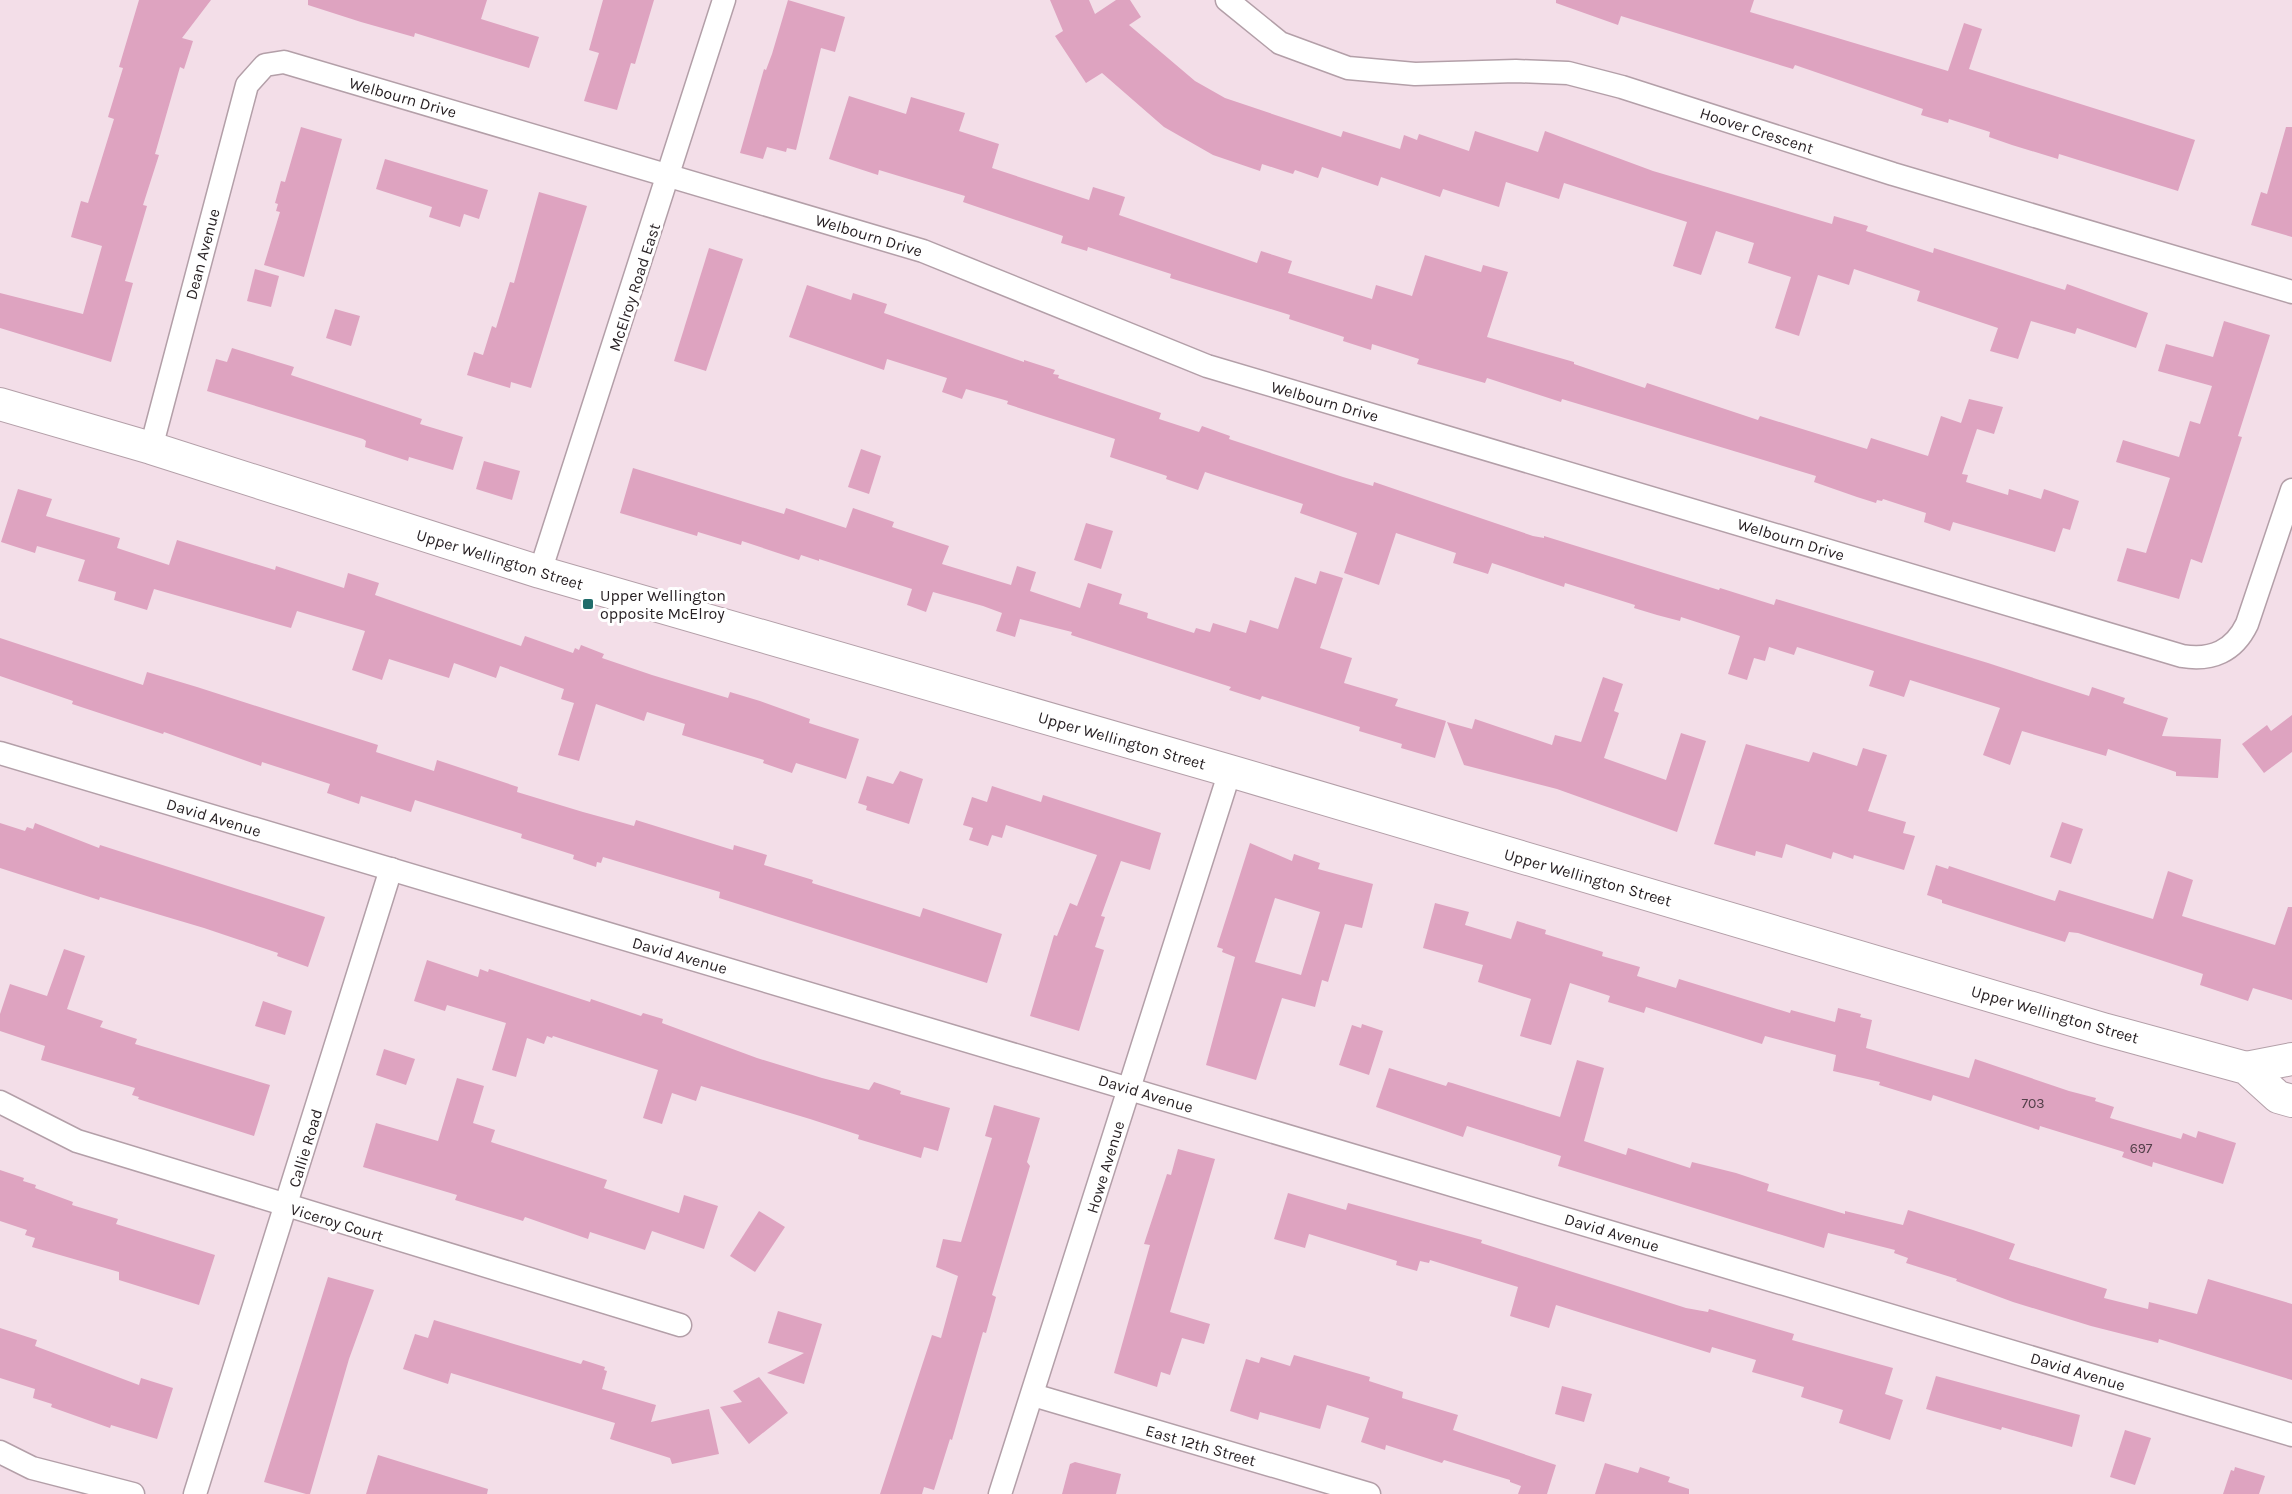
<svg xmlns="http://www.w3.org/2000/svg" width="2292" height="1494" font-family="Karla,sans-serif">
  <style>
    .building { fill: #dea3c0; fill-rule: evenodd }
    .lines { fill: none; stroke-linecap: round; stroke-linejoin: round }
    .street-casing { stroke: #b39fa8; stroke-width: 25 }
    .secondary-casing { stroke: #b39fa8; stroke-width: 34 }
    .street { stroke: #fff; stroke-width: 22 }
    .secondary { stroke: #fff; stroke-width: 32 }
    .poi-dot { fill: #216c6b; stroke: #fff; stroke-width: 2 }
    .labels { text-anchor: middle; stroke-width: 6; stroke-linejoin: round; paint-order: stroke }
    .number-label { font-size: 14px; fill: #54404a }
    .street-label { font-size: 16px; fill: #261f22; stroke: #fff }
    .poi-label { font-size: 16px; fill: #261f22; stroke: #fff; text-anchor: start }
  </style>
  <rect width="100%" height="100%" fill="#f3dee8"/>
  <!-- building -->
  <g class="building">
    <polygon points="139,0 211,0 182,38 193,41 184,69 180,67 155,154 159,155 143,205 147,206 125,281 133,283 111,362 0,328 0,293 83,314 102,246 71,237 81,201 88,203 114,119 108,117 123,68 119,67"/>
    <polygon points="308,0 487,0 481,19 539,37 529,68 415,33 414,37 361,22 308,5"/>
    <polygon points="603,0 654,0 635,64 631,63 617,110 584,101 599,53 589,50"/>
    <polygon points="788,0 845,17 835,52 821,48 796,150 787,148 786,152 767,147 763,159 740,153 764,69 766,70 772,54"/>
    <polygon points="1050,0 1089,0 1095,14 1116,0 1130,0 1141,17 1129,25 1195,81 1225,98 1341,137 1343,131 1400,149 1404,135 1417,140 1419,134 1469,151 1475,131 1538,152 1545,131 1653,171 1832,224 1834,216 1868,226 1866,231 1933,253 1934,248 2065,290 2067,284 2148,313 2136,348 2077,328 2075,334 2031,321 2018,359 1990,351 1998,328 1917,301 1920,291 1854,269 1849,285 1818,275 1799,336 1775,328 1791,277 1748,263 1754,243 1716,231 1701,275 1673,266 1687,222 1564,183 1559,199 1506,182 1499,207 1443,189 1440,197 1381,177 1378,186 1322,167 1318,178 1295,170 1293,174 1262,164 1260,171 1213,155 1164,127 1102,73 1086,83 1055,36 1063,31"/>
    <polygon points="1556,0 1754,0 1750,12 1948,71 1964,23 1982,29 1969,69 2195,140 2178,191 2059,154 2058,159 2012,145 1989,137 1990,132 1949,119 1948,123 1921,115 1923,109 1795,65 1793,69 1621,16 1618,25 1556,3"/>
    <polygon points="849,96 906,114 911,97 965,113 959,131 999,144 992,168 1089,200 1093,187 1125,197 1119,215 1257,263 1261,251 1292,261 1288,273 1372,299 1376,285 1412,296 1425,255 1481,272 1483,265 1508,272 1487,337 1574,362 1574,364 1645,388 1647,383 1758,420 1760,416 1867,449 1871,438 1928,456 1941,416 1961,423 1969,399 2003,407 1994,434 1977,429 1962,474 1968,475 1966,482 2008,495 2009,489 2041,499 2044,489 2079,501 2070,530 2063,528 2055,552 1953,522 1950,531 1924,522 1926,513 1883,499 1882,501 1877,500 1876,503 1857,497 1814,482 1816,476 1562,399 1561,402 1487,378 1485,383 1417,364 1419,359 1372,344 1371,350 1343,341 1344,337 1289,319 1290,315 1170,278 1171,274 1088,247 1087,251 1061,243 1063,236 963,202 965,196 879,170 878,175 829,159"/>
    <polygon points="301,127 342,139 304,277 264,265 280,212 276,211 278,204 275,203 281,181 285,182"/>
    <polygon points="2286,127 2292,127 2292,237 2251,225 2261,192 2267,194"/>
    <polygon points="385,159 488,190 479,219 464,214 460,227 429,217 432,207 376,189"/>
    <polygon points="539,192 587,206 531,388 511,382 510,388 467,375 474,352 483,355 492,326 496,328 510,282 514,283"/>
    <polygon points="709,248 743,259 706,371 674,361"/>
    <polygon points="255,269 279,276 271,307 247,301"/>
    <polygon points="807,285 851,300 853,293 887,304 884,313 1024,362 1024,360 1055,370 1053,374 1059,375 1058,378 1161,413 1159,419 1199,432 1202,426 1230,436 1229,439 1343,477 1373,486 1374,482 1533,536 1544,538 1544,536 1719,590 1720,588 1774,605 1776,599 1988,663 2089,696 2092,687 2125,698 2123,703 2168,718 2162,736 2221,739 2218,778 2176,776 2176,772 2108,749 2106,756 2022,731 2010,765 1983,755 2000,708 1910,680 1904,697 1869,686 1874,671 1797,647 1794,655 1769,647 1765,661 1754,658 1747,680 1728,674 1740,636 1681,617 1680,621 1657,615 1634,608 1635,605 1565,583 1564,587 1492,563 1488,574 1453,563 1456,553 1396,533 1379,585 1344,573 1357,533 1300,513 1303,504 1205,472 1198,490 1166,479 1167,476 1110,457 1115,439 1007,404 1008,401 966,389 962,399 942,392 947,378 887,359 884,370 789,337"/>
    <polygon points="335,309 360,316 351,346 326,338"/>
    <polygon points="2224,321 2270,335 2238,436 2242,437 2202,563 2191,559 2179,599 2117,581 2127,548 2146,553 2170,478 2116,462 2123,440 2179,457 2190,421 2200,424 2212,386 2158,371 2166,344 2213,357"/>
    <polygon points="232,348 294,367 291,375 422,419 420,424 463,437 453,470 409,457 408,461 365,447 366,441 363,439 207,391 216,359 227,362"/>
    <polygon points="861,449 881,456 869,494 848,487"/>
    <polygon points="484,461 520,471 512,500 476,489"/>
    <polygon points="633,468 784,514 786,508 846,528 853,508 894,522 892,527 949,546 942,564 1011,585 1017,566 1036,572 1030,591 1080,608 1088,583 1122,594 1119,604 1148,613 1147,618 1194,633 1196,628 1210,632 1213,623 1246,633 1250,620 1278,629 1295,577 1316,584 1320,571 1343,578 1320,648 1352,658 1344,683 1398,699 1395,706 1446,721 1435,758 1401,748 1402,744 1359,731 1360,727 1262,696 1260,700 1229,690 1231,687 1071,635 1072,632 1020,619 1015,637 996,631 1002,613 983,606 933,592 926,612 907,605 912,589 819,559 819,561 801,555 799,560 742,541 741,545 698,532 697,536 620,513"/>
    <polygon points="18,489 52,499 46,516 120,538 117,548 169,565 177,540 275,570 276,566 344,588 348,573 379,583 375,595 521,646 525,636 573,653 575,648 579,650 581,645 604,654 602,658 652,675 728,698 730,692 760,701 810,719 809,723 859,739 846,779 796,763 792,773 763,763 764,760 682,735 685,724 647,712 644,721 596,704 579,761 558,755 574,703 561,699 564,689 500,666 496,678 454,663 449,678 389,659 382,680 352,670 365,631 297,611 291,628 154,589 147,610 114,600 116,592 78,581 85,560 37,546 35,553 1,542"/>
    <polygon points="1086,523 1113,531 1101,569 1074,560"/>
    <polygon points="0,638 143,685 147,672 197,687 378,745 376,752 434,771 437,760 518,787 517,792 583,812 634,826 636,820 733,850 734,845 767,855 764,865 813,880 812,883 920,917 923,908 1002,934 987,983 719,898 720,892 603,857 601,863 597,862 596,867 573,859 574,855 521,838 522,834 415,800 411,812 361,796 359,804 327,793 330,784 262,762 261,766 164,732 163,734 72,704 73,701 0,676"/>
    <polygon points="1603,677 1623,684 1614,711 1619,713 1604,758 1666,780 1681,733 1706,741 1677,832 1557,789 1464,765 1447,722 1472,729 1475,719 1552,745 1555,735 1581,742"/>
    <polygon points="2292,715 2292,752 2264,773 2242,744 2267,725 2271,731"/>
    <polygon points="1746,744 1809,762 1813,752 1857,766 1863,748 1887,755 1868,811 1906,822 1903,833 1915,836 1904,870 1854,855 1853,859 1833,852 1831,859 1786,844 1782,858 1756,851 1755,856 1714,844"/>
    <polygon points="900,771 923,779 909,824 866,810 867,806 858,803 867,776 893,784"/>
    <polygon points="992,786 1041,802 1043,795 1161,833 1150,870 1121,861 1101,916 1105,917 1095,947 1104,950 1079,1031 1030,1016 1054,935 1057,936 1070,903 1077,906 1097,855 1006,825 1002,838 992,835 988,846 969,840 973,828 963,825 972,797 987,802"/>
    <polygon points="2062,822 2083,829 2071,864 2050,857"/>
    <polygon points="0,823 25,831 27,827 33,829 35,823 99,848 100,845 325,917 308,967 277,956 278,953 204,928 100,897 99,900 0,868"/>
    <path d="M 1250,843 L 1292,861 L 1294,854 L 1320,863 L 1318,869 L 1373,884 L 1362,928 L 1345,924 L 1328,982 L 1322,980 L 1315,1007 L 1282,998 L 1256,1080 L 1206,1065 L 1235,957 L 1222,952 L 1223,949 L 1217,947 ZM 1275,898 L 1320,912 L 1301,975 L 1255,962 Z"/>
    <polygon points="1936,865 1948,869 1949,866 2055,901 2059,890 2153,919 2168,871 2193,880 2182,916 2275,945 2288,907 2292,907 2292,1000 2253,988 2248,1001 2200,985 2203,974 2078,933 2069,932 2065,942 1942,903 1942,900 1927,895"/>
    <polygon points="1435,903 1469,912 1465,925 1511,939 1517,921 1546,930 1545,934 1603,952 1602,956 1640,967 1637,976 1676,988 1679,979 1790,1013 1791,1010 1835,1022 1838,1008 1861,1014 1860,1017 1872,1020 1866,1048 1969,1078 1975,1059 2069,1091 2096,1098 2095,1101 2114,1107 2110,1118 2181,1139 2183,1133 2196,1138 2198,1131 2236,1143 2223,1184 2153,1162 2152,1167 2122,1157 2124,1152 2040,1126 2039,1130 1933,1095 1931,1101 1879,1085 1880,1082 1833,1071 1836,1055 1765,1036 1762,1044 1646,1007 1644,1013 1608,1002 1610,996 1570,983 1551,1045 1520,1036 1531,999 1478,982 1483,965 1423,948"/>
    <polygon points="64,949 85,956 67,1009 103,1021 100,1027 137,1039 135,1044 270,1085 254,1136 138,1099 139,1097 132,1095 135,1088 41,1060 45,1046 0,1031 0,1014 10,984 47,996"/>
    <polygon points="427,960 478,977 480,969 488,972 489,969 590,1002 591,999 641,1016 643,1013 663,1019 662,1023 757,1058 822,1078 869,1090 874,1082 901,1091 900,1094 950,1108 938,1151 924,1147 921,1158 858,1139 859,1135 810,1119 701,1086 696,1101 672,1093 662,1124 643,1118 658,1070 553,1036 552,1038 547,1036 544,1044 527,1038 516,1077 492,1070 506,1023 447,1005 445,1011 414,1001"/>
    <polygon points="263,1001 292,1011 285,1035 255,1026"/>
    <polygon points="1362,1024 1383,1031 1369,1075 1339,1065 1352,1025 1361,1028"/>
    <polygon points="384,1049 415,1059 406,1085 376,1075"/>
    <polygon points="1577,1060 1604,1068 1584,1141 1626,1155 1628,1148 1690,1168 1692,1162 1736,1173 1769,1184 1767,1191 1845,1214 1845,1211 1903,1225 1908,1210 1973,1230 2015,1244 2009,1259 2107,1289 2104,1298 2148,1309 2149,1302 2197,1314 2208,1279 2292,1304 2292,1380 2159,1339 2158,1343 2091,1326 2013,1302 1956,1281 1957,1279 1906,1263 1908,1258 1894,1253 1895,1250 1828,1233 1824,1248 1558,1166 1561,1156 1467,1126 1463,1137 1376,1107 1389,1068 1446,1086 1448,1082 1452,1083 1560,1117"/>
    <polygon points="457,1078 484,1086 473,1123 495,1130 491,1142 607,1180 604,1188 679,1213 684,1195 718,1206 704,1249 652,1231 645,1250 590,1232 588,1239 525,1217 523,1221 455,1200 457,1195 363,1167 376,1123 438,1141"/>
    <polygon points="994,1105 1040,1118 1027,1162 1030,1166 992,1295 996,1297 986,1333 983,1332 952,1440 950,1439 934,1490 924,1487 922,1494 880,1494 932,1335 941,1338 958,1276 936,1267 943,1239 961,1242 992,1138 985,1136"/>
    <polygon points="1178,1149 1215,1159 1170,1312 1210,1324 1204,1344 1182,1338 1170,1375 1161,1372 1157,1387 1114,1373 1150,1245 1144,1244 1167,1174 1171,1175"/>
    <polygon points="0,1170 24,1178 23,1181 36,1185 35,1188 73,1202 72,1205 118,1219 116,1224 215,1255 199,1305 119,1280 119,1272 32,1247 35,1238 25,1235 27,1230 0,1221"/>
    <polygon points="1288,1193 1346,1210 1348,1203 1482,1240 1481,1243 1633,1291 1686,1308 1708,1312 1709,1309 1794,1334 1792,1340 1893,1368 1885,1394 1903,1400 1890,1440 1839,1423 1843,1410 1801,1397 1804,1387 1752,1372 1756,1360 1712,1347 1710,1353 1556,1305 1549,1328 1510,1316 1518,1287 1430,1260 1429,1263 1420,1261 1417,1271 1396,1265 1397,1261 1309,1234 1305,1248 1274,1239"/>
    <polygon points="759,1211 785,1227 755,1272 730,1256"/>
    <polygon points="328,1277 374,1290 349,1359 310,1494 306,1494 264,1482"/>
    <polygon points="778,1311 822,1324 804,1384 767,1373 804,1353 768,1343"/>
    <polygon points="434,1320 581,1364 583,1360 605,1367 604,1370 607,1371 602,1389 656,1405 651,1422 709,1409 719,1454 672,1464 670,1458 610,1439 615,1423 451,1373 448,1384 403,1369 415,1334 428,1338"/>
    <polygon points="0,1328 37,1340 35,1346 139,1385 141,1378 173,1388 157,1439 111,1425 110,1428 51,1407 52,1404 33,1398 35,1389 0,1378"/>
    <polygon points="1294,1355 1370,1377 1369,1381 1403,1392 1402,1398 1458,1415 1453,1430 1556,1465 1547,1494 1518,1494 1521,1486 1510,1482 1510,1480 1444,1460 1442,1463 1386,1445 1385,1450 1361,1442 1369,1418 1327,1405 1320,1429 1260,1412 1258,1420 1230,1411 1246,1359 1259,1363 1261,1357 1290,1366"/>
    <polygon points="1936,1376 2080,1415 2072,1447 2002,1427 2001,1430 1926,1409"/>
    <polygon points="759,1377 788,1413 749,1444 720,1407 742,1402 733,1391"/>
    <polygon points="1562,1386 1592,1394 1584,1422 1555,1414"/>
    <polygon points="2125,1430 2151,1438 2135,1485 2110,1477"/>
    <polygon points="378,1455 488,1489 487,1494 366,1494"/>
    <polygon points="1075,1462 1121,1474 1116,1494 1062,1494 1070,1464"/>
    <polygon points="1605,1463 1638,1473 1640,1467 1670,1477 1668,1482 1689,1489 1689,1494 1595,1494"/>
    <polygon points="2235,1467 2265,1476 2259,1494 2223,1494 2231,1470 2234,1471"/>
  </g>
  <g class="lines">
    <!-- street casing -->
    <g class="street-casing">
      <g id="street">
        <polyline points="1227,0 1280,43 1348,68 1415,74 1516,71 1568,73 1622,87 1893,174 2292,292"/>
        <path d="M 151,448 L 247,85 L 265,65 L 284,62 L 923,251 L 1207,366 L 2182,656 C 2212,661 2234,651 2247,624 L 2292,490"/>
        <polyline points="540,572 724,0"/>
        <polyline points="0,753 2292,1435"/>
        <polyline points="0,1102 77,1141 680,1325"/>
        <polyline points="1033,1395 1369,1494"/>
        <polyline points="0,1452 32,1468 133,1494"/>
        <polyline points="195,1494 391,869"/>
        <polyline points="1000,1494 1230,771"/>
      </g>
    </g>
    <!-- secondary casing -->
    <g class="secondary-casing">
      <g id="secondary">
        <polyline points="0,404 151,448 540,572 1230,771 2103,1029 2246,1068 2278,1097 2292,1101"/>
        <polyline points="2246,1068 2292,1059"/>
      </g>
    </g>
    <!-- street -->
    <use href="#street" class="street"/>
    <!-- secondary -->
    <use href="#secondary" class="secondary"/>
  </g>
  <!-- markers -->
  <rect class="poi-dot" x="582" y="598" width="12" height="12" rx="3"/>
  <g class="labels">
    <!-- number labels -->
    <g class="number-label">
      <text x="2033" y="1108">703</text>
      <text x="2141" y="1153">697</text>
    </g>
    <!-- street labels -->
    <g class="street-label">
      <text transform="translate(403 97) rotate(16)" y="6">Welbourn Drive</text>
      <text transform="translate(1757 130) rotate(18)" y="6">Hoover Crescent</text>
      <text transform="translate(869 235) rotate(17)" y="6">Welbourn Drive</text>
      <text transform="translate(202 254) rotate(-75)" y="6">Dean Avenue</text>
      <text transform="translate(634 287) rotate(-72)" y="6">McElroy Road East</text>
      <text transform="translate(1325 401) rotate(16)" y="6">Welbourn Drive</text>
      <text transform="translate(1791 539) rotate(17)" y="6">Welbourn Drive</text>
      <text transform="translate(500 559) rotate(17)" y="6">Upper Wellington Street</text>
      <text transform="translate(1122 740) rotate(16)" y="6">Upper Wellington Street</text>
      <text transform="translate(214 817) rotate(17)" y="6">David Avenue</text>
      <text transform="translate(1588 877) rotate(16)" y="6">Upper Wellington Street</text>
      <text transform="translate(680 955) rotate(16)" y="6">David Avenue</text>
      <text transform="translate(2055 1014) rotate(16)" y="6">Upper Wellington Street</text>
      <text transform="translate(1146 1093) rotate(17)" y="6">David Avenue</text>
      <text transform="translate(305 1148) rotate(-73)" y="6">Callie Road</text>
      <text transform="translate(1105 1167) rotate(-73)" y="6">Howe Avenue</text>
      <text transform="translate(337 1222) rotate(17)" y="6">Viceroy Court</text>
      <text transform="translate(1612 1232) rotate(17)" y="6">David Avenue</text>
      <text transform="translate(2078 1371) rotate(17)" y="6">David Avenue</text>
      <text transform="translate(1201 1445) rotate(16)" y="6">East 12th Street</text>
    </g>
    <!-- poi labels -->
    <g class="poi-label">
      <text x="600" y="601">Upper Wellington<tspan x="600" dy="18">opposite McElroy</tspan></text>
    </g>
  </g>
</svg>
